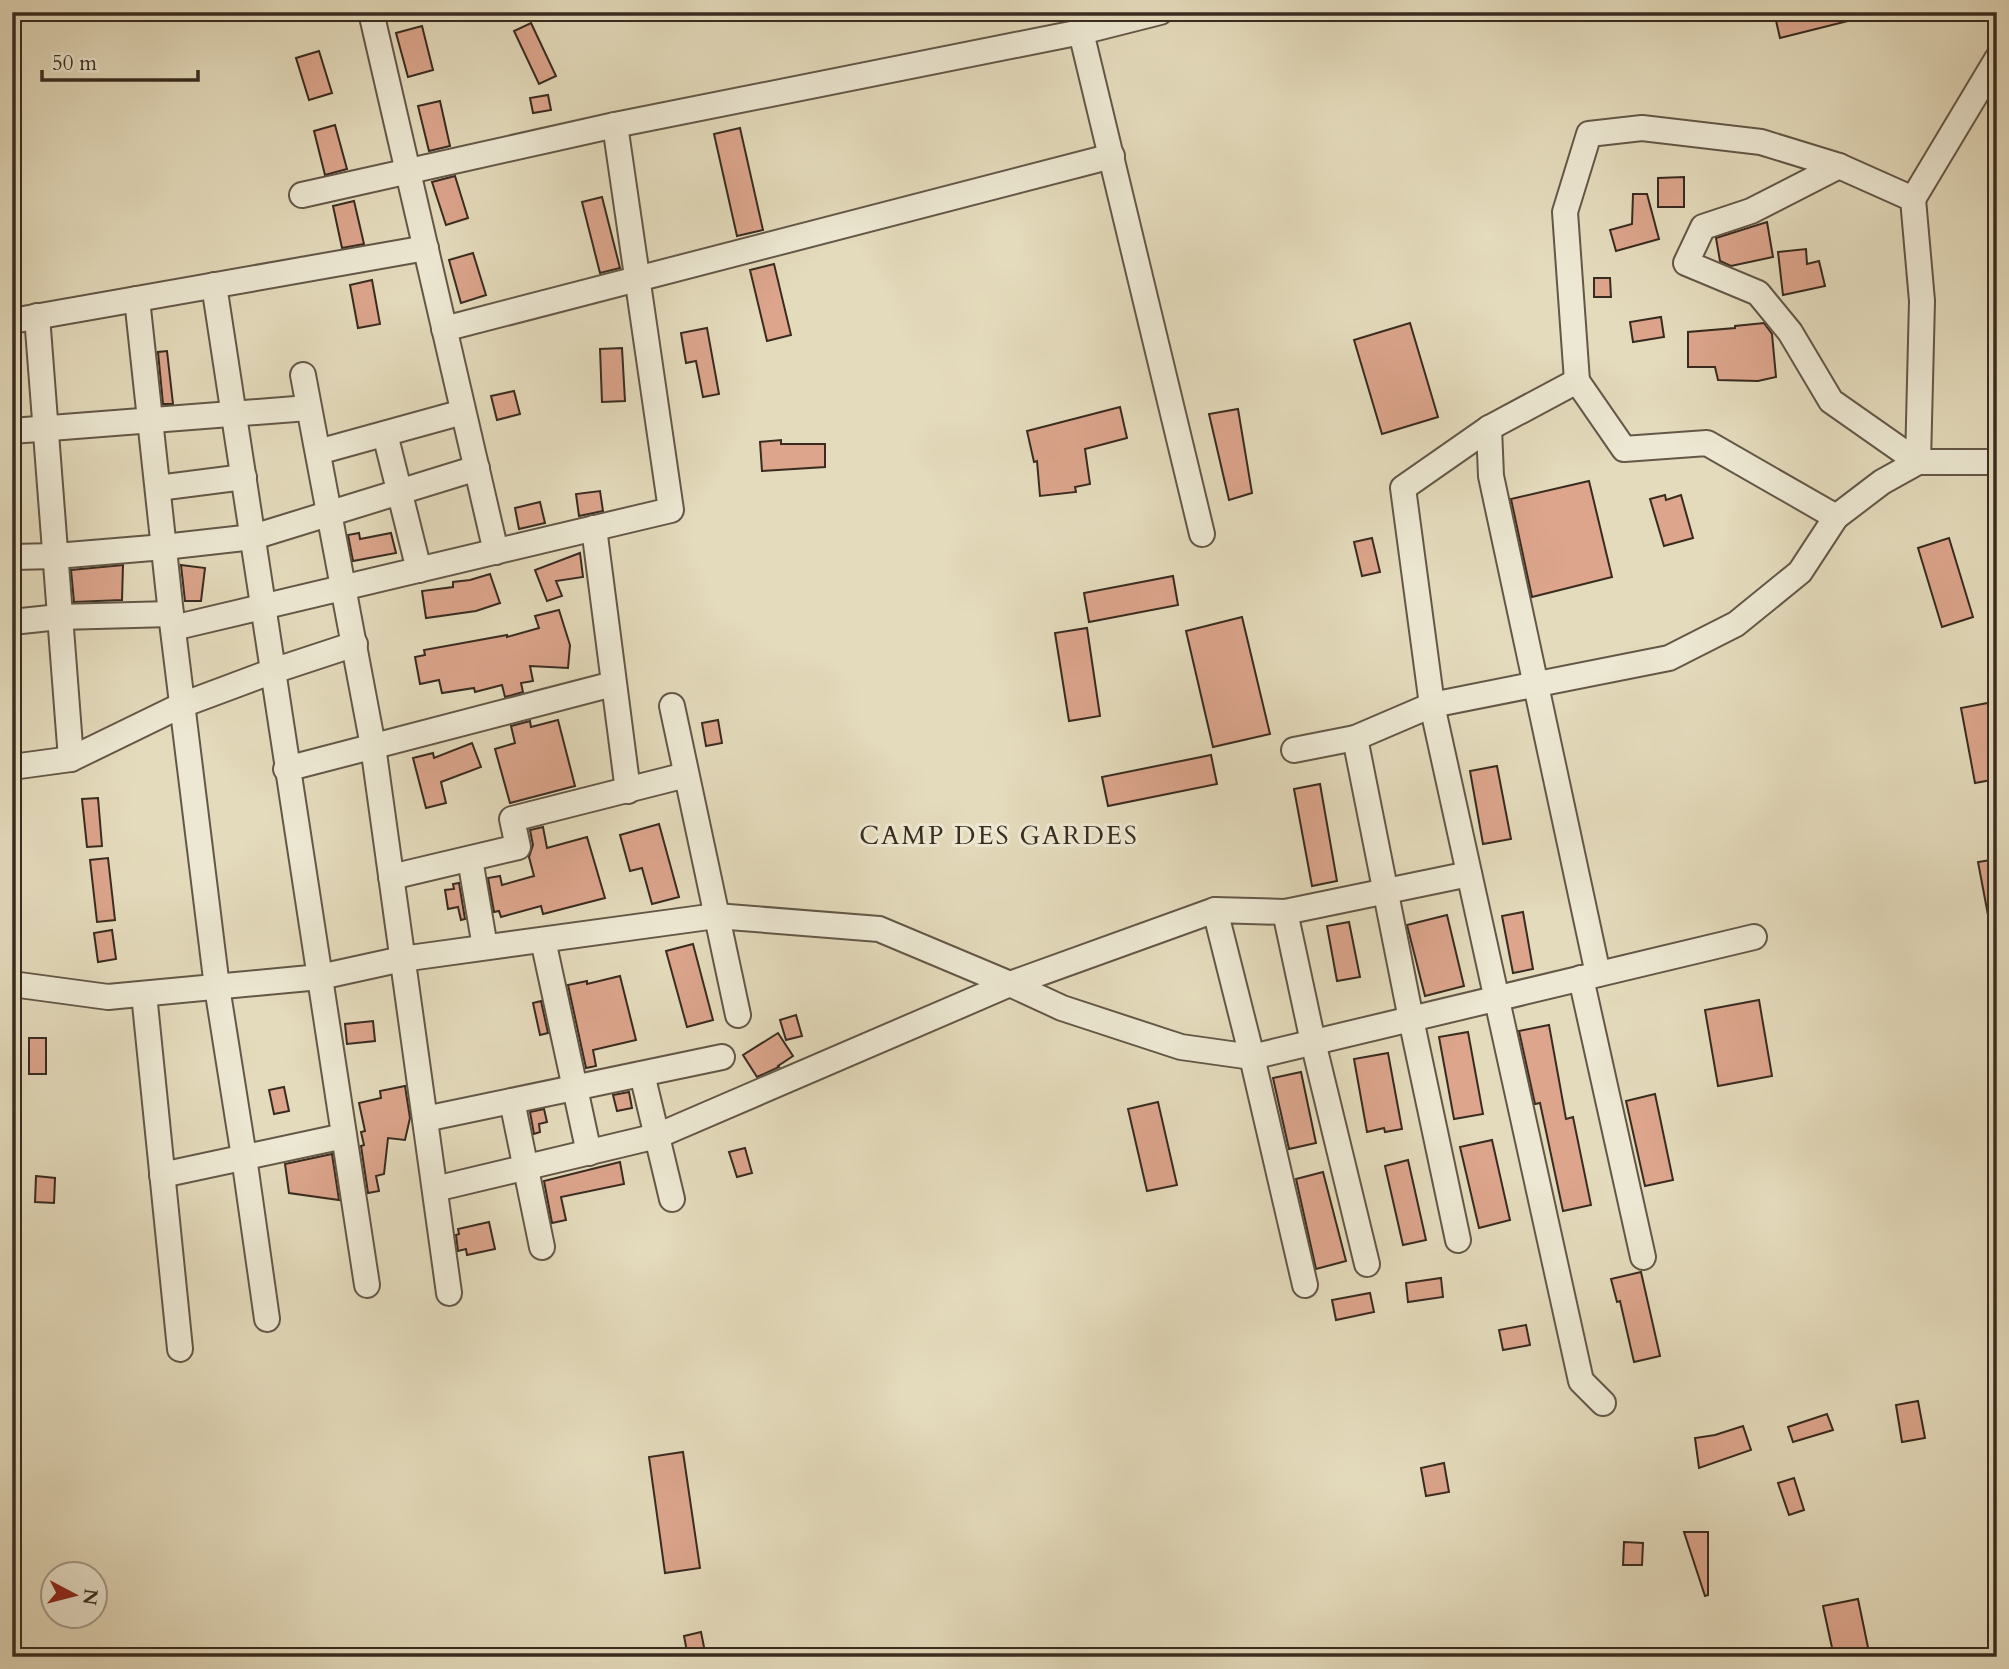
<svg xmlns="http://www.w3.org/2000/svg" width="2009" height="1669" font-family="Cardo,serif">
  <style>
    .building { fill: #dca58c; stroke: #392b20; stroke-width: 2 }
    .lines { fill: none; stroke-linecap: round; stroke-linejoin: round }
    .minor-casing { stroke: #645747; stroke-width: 28 }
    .minor { stroke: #ede8d3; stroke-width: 24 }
    .labels { text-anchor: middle; stroke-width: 6; stroke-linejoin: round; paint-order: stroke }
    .quarter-label { font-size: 26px; letter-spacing: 2px; fill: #392b20; stroke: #ede8d3 }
  </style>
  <rect width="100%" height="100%" fill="#e4dbbc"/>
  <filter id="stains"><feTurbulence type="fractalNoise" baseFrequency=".00286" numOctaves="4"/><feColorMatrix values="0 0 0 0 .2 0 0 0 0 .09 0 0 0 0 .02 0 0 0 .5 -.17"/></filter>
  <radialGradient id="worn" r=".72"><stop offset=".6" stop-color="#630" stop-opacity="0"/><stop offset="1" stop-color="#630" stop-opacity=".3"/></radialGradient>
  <!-- building -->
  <g class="building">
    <polygon points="1774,12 1860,12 1860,18 1780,38"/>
    <polygon points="531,23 556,76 539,84 514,31"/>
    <polygon points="422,26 433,70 408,77 396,33"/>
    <polygon points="319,51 332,93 309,100 296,58"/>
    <polygon points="548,95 551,110 533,113 530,98"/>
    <polygon points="440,101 450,146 429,151 418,106"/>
    <polygon points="335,125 347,169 325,175 314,131"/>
    <polygon points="740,128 763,230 737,236 714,134"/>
    <polygon points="455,176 468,218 446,225 432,182"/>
    <polygon points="1684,177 1684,207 1658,207 1658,178"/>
    <polygon points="1633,194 1647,194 1659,239 1616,251 1610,230 1632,224"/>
    <polygon points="602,197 620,268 600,273 582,202"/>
    <polygon points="354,201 364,244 342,248 333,206"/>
    <polygon points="1767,222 1773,257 1731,266 1720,261 1716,238"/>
    <polygon points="1806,249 1807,264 1819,261 1825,286 1783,295 1778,252"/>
    <polygon points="473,253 486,295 461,303 449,260"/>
    <polygon points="774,264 791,335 767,341 750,270"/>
    <polygon points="1594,278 1610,278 1611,297 1594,297"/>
    <polygon points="372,280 380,324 358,328 350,285"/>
    <polygon points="1661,317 1664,337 1633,342 1630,322"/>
    <polygon points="1410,323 1438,417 1382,434 1354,340"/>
    <polygon points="1764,323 1772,334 1776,377 1758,381 1718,380 1715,367 1688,367 1688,332 1735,328 1735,326"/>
    <polygon points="707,328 719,394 703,397 696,361 686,363 681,333"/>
    <polygon points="622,348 625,401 602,402 600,349"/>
    <polygon points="167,351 173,404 163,404 158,352"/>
    <polygon points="514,391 520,414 497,420 491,396"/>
    <polygon points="1120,407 1127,438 1085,449 1090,484 1075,487 1076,492 1040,496 1037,461 1034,462 1027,431"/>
    <polygon points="1238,409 1252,493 1229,500 1209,414"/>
    <polygon points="781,440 781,444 825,444 825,467 762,471 760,442"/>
    <polygon points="1589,481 1612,577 1532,597 1511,499"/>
    <polygon points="600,491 603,511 579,516 576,494"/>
    <polygon points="1665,495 1666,500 1681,495 1693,538 1664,546 1650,499"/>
    <polygon points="540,502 545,523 519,529 515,508"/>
    <polygon points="359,533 360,539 391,533 396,553 353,561 348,535"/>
    <polygon points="1372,538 1380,572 1362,576 1354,542"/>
    <polygon points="1949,538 1973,617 1942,627 1918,548"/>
    <polygon points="580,553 583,577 556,581 562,596 547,601 535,570"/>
    <polygon points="123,565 122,600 74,602 71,570"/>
    <polygon points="181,565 205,568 201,601 185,601"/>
    <polygon points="490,574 500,603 476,611 426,618 422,591 453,587 453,582 470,580"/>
    <polygon points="1173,576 1178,605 1089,622 1084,593"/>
    <polygon points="559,610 570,645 568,668 530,666 533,681 521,683 523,692 505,697 502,685 475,692 474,688 442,693 439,680 420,684 415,657 425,655 424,650 507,635 507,637 539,628 535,616"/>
    <polygon points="1242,617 1270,734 1213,747 1186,631"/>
    <polygon points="1087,628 1100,716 1069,721 1055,633"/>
    <polygon points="1993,702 1997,721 1997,779 1975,783 1961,708"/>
    <polygon points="558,720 575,786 510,803 495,749 515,743 511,726 530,721 531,727"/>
    <polygon points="718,720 722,743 706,746 702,723"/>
    <polygon points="472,743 481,767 441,782 446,803 426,808 413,758 433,753 434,758"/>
    <polygon points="1211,755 1217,784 1108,806 1102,777"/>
    <polygon points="1497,766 1511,839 1483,844 1470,771"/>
    <polygon points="1320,784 1337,881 1312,886 1294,789"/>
    <polygon points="98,798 102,846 87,847 82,799"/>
    <polygon points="659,824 679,897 652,904 642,868 630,871 620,835"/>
    <polygon points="543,827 547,848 587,837 605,898 543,914 541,906 501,917 499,911 494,912 488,878 500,876 502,885 534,876 529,857 533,845 530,830"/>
    <polygon points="108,858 115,920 97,922 90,860"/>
    <polygon points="1997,859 1997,915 1988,915 1978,862"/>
    <polygon points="459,883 465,919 461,920 458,907 448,909 445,890 454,889 453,884"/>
    <polygon points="1523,912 1533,969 1513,973 1502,916"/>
    <polygon points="1447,915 1464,986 1425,996 1407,925"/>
    <polygon points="1349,922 1360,977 1337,981 1327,926"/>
    <polygon points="112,930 116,959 98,962 94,933"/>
    <polygon points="693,944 713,1020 687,1027 666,951"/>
    <polygon points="620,976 636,1040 593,1050 596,1066 586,1068 568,985 587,981 587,984"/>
    <polygon points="1759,1000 1772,1076 1718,1086 1705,1010"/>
    <polygon points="541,1001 548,1033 540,1035 533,1003"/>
    <polygon points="796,1015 802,1036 786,1040 780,1020"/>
    <polygon points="373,1021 375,1041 347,1044 345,1024"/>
    <polygon points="1549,1025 1566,1119 1573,1117 1591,1205 1563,1211 1540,1103 1535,1104 1519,1031"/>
    <polygon points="1468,1032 1483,1114 1454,1119 1439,1037"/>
    <polygon points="778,1033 793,1056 778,1066 779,1067 757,1077 743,1055"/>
    <rect x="29" y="1038" width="17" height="36"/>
    <polygon points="1388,1053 1402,1129 1385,1132 1384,1128 1367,1132 1354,1059"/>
    <polygon points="1301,1072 1316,1143 1289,1149 1273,1078"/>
    <polygon points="405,1086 410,1118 405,1140 388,1138 384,1174 376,1176 379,1191 368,1193 361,1146 364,1145 361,1132 365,1131 359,1103 381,1098 380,1091"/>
    <polygon points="284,1087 289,1111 274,1114 269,1090"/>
    <polygon points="629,1092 632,1108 617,1111 613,1095"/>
    <polygon points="1655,1094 1673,1180 1645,1186 1626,1101"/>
    <polygon points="1158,1102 1177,1185 1147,1191 1128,1109"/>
    <polygon points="544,1109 547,1122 539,1124 540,1132 534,1134 530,1112"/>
    <polygon points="1492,1140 1510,1220 1479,1228 1460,1147"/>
    <polygon points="745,1148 752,1173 737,1177 729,1152"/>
    <polygon points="332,1154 339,1200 289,1193 285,1164"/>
    <polygon points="1408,1160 1426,1240 1403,1245 1385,1166"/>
    <polygon points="620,1162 624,1184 561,1197 566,1220 552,1223 544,1181"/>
    <polygon points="1323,1172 1346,1261 1316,1269 1296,1179"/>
    <polygon points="36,1176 55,1178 54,1203 35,1202"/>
    <polygon points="489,1222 495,1249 467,1255 466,1249 458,1251 456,1235 459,1234 458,1229"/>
    <polygon points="1641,1272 1660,1356 1634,1362 1620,1301 1617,1302 1611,1279"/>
    <polygon points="1441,1278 1443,1297 1408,1302 1406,1283"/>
    <polygon points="1370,1293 1374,1312 1336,1320 1332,1300"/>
    <polygon points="1526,1325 1530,1345 1503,1350 1499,1330"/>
    <polygon points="1918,1401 1925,1438 1902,1442 1896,1405"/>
    <polygon points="1827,1414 1833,1430 1793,1442 1788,1427"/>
    <polygon points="1743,1426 1751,1450 1699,1468 1695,1438 1715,1435"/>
    <polygon points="683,1452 700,1568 665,1573 649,1457"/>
    <polygon points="1444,1463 1449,1492 1426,1496 1421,1468"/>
    <polygon points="1794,1478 1804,1510 1789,1515 1778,1483"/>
    <polygon points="1684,1532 1708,1532 1708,1595 1705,1596"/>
    <polygon points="1624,1542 1643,1543 1642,1565 1623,1565"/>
    <polygon points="1858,1599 1870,1657 1834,1657 1823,1606"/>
    <polygon points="701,1632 706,1657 688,1657 684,1636"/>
  </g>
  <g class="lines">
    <!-- minor casing -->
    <g class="minor-casing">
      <g id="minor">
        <polyline points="371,12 496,552"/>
        <polyline points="1081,32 1202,534"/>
        <polygon points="1839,166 1913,199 1922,301 1918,462 1831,401 1790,332 1758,293 1686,263 1703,227 1751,211"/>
        <polyline points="302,195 615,125 1081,32 1160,12"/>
        <polyline points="1913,199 1997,59"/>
        <polyline points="214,285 367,1285"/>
        <polyline points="137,299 171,614 217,987 244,1157 267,1319"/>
        <polyline points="37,316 71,759"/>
        <polyline points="12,321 426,248"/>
        <polyline points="444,329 1112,156"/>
        <polyline points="303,375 373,746 449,1293"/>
        <polyline points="1577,381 1565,212 1589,134 1642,128 1761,142 1839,166"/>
        <polyline points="1489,428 1491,476 1598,974"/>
        <polyline points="12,431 308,408"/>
        <polyline points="385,434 419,570"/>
        <polyline points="318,452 463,412"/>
        <polyline points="158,488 244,477"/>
        <polyline points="594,528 628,791"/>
        <polyline points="12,557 56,556 164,547 253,537 477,468"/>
        <polyline points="12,622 59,617 171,614"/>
        <polyline points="173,628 671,510 615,125"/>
        <polyline points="672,706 738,1015"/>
        <polyline points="1355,738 1411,1019 1458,1240"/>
        <polyline points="1294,750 1355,738 1432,705 1669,658 1736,624 1800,572 1836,517 1882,482 1918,462 1997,462"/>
        <polyline points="12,767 71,759 182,705 273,671 355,644"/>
        <polyline points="286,769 613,684"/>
        <polyline points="470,859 485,947"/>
        <polyline points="391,877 518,847 512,819 686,775"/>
        <polyline points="1285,912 1313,1042 1367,1264"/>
        <polyline points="543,940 589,1153"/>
        <polyline points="1581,978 1643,1257"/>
        <polyline points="12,984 108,997 320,977 402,959 716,916 879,929 1010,984 1062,1008 1181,1047 1252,1057 1754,937"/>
        <polyline points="144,994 180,1349"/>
        <polyline points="642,1074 672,1199"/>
        <polyline points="512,1101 542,1247"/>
        <polyline points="425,1119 722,1057"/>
        <polyline points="162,1175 344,1136"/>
        <polyline points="435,1189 657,1136 1010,984 1215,910"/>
        <polyline points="1305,1285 1252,1057 1215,910 1285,912 1469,874"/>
        <polyline points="1603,1403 1581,1381 1432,705 1403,488 1489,428 1577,381 1624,449 1707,443 1836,517"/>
      </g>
    </g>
    <!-- minor -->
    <use href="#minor" class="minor"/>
  </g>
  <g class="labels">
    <!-- quarter labels -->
    <g class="quarter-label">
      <text x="999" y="844">CAMP DES GARDES</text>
    </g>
  </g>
  <!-- margin -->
  <rect width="2009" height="1669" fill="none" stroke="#e4dbbc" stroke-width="42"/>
  <rect x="14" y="14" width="1981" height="1641" fill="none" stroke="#392b20" stroke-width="3.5"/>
  <rect x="21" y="21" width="1967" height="1627" fill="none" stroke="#392b20" stroke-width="2"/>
  <!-- north arrow -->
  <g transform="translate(74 1595) rotate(97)"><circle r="33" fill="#ede8d3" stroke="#a59c8b" stroke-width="2"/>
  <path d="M0-5L12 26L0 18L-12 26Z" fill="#8f2418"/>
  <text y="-10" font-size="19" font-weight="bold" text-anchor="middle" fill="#392b20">N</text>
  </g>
  <!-- scale -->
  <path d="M42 70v10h156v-10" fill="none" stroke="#392b20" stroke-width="3.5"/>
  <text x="52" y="70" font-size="21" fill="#392b20" stroke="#ede8d3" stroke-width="5" paint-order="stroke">50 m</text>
  <rect width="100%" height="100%" filter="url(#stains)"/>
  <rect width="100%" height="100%" fill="url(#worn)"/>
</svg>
